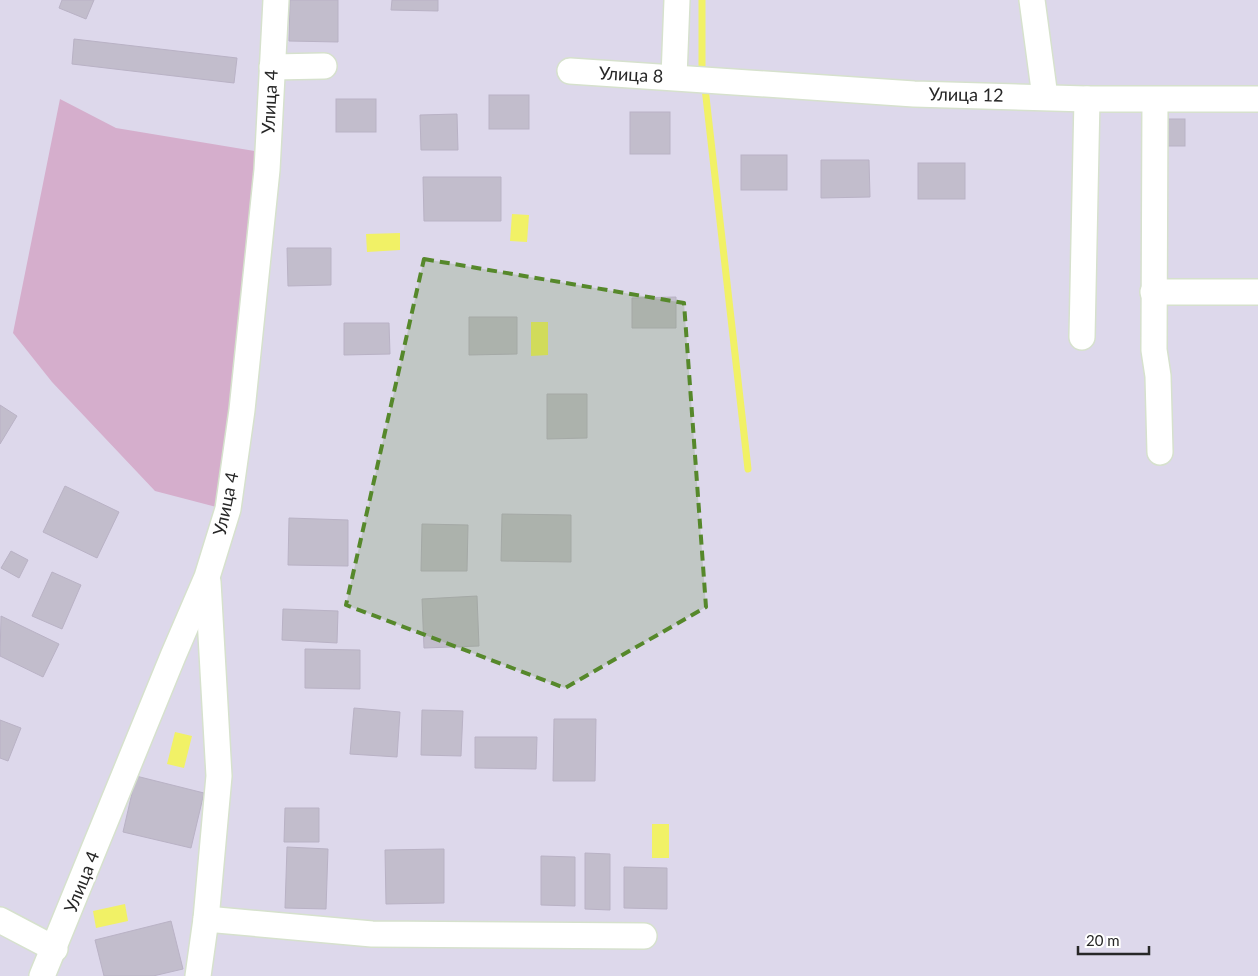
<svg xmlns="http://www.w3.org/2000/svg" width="1258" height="976" font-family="Lato,sans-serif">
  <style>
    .cemetery { fill: #d5aecc }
    .water { fill: #f1f166 }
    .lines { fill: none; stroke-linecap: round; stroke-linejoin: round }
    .stream { stroke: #f1f166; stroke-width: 7 }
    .building { fill: #c2bdcc; stroke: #b9b2c5 }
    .minor-casing { stroke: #d6e1cd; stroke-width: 28 }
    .minor { stroke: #fff; stroke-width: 25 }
    .marked { fill: #56882b; fill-opacity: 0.2; stroke: #56882b; stroke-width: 4; stroke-dasharray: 10 6; stroke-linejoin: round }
    .labels { text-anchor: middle; stroke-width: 5; stroke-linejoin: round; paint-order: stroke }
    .street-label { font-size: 18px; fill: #272727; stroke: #fff }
  </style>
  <rect width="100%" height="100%" fill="#ddd8eb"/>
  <!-- cemetery -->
  <polygon class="cemetery" points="60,99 116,128 266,153 224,509 155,491 52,382 13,333"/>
  <!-- water -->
  <g class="water">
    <polygon points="512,214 529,215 527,242 510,241"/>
    <polygon points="400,233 400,250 367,252 366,234"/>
    <polygon points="531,322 548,322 548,355 531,356"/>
    <polygon points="175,732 192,736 184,768 167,764"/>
    <rect x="652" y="824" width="17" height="34"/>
    <polygon points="125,904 128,921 96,928 93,911"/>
  </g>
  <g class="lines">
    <!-- stream -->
    <g class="stream">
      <polyline points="702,67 702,0"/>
      <polyline points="705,88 748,469"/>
    </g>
  </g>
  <!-- building -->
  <g class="building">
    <polygon points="62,0 94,0 86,19 59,8"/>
    <polygon points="290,0 338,0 338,42 289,41"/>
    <polygon points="392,0 438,0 438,11 391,10"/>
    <polygon points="74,39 237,58 234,83 72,64"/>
    <rect x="489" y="95" width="40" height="34"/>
    <rect x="336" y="99" width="40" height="33"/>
    <rect x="630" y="112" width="40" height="42"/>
    <polygon points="457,114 458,150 421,150 420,115"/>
    <rect x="1159" y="119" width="26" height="27"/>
    <rect x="741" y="155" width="46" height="35"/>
    <polygon points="821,160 869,160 870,197 821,198"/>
    <rect x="918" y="163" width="47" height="36"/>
    <polygon points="423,177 501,177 501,221 424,221"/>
    <polygon points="287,248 331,248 331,285 288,286"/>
    <polygon points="676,297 676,328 632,328 632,298"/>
    <polygon points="469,317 517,317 517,354 469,355"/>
    <polygon points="344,323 389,323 390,354 344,355"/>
    <polygon points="547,394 587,394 587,438 547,439"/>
    <polygon points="0,405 17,416 0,444"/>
    <polygon points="65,486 119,512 97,558 43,532"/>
    <polygon points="502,514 571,515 571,562 501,561"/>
    <polygon points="289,518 348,520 348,566 288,565"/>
    <polygon points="422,524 468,525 467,571 421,571"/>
    <polygon points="11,551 28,560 19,578 1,568"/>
    <polygon points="52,572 81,585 62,629 32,616"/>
    <polygon points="477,596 479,646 424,648 422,599"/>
    <polygon points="283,609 338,611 337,643 282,640"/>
    <polygon points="1,616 59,644 43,677 0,656"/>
    <polygon points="305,649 360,650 360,689 305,688"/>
    <polygon points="354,708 400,712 397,757 350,754"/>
    <polygon points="422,710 463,711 461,756 421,755"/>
    <polygon points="554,719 596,719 595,781 553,781"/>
    <polygon points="0,720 21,728 8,761 0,758"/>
    <polygon points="475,737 537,737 536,769 475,768"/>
    <polygon points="136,776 204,793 191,848 123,832"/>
    <polygon points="285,808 319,808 319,842 284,842"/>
    <polygon points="287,847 328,849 326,909 285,908"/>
    <polygon points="444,849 444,903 386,904 385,850"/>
    <polygon points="585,853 610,854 610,910 585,909"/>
    <polygon points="541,856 575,857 575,906 541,905"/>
    <polygon points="624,867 667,868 667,909 624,908"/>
    <polygon points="171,921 183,969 153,976 104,976 95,940"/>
  </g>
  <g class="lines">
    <!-- minor casing -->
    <g class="minor-casing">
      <g id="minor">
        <polyline points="1032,0 1045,97"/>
        <polyline points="272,67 324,66"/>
        <polyline points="570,71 914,94 1087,99 1258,99"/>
        <polyline points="674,77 677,0"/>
        <polyline points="1155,100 1154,350 1158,376 1160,452"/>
        <polyline points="1153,292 1258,292"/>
        <polyline points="1082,337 1087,99"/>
        <polyline points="206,919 372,934 644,936"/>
        <polyline points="0,920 55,949"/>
        <polyline points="42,976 173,656 207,577 228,509 242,410 267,170 276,0"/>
        <polyline points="198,976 206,919 219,776 208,582"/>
      </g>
    </g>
    <!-- minor -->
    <use href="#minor" class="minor"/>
  </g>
  <!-- marked area -->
  <path class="marked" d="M 424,259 L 684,303 L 706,607 L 565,688 L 346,605 Z"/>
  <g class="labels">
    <!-- street labels -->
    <g class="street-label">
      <text transform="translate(631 75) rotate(3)" y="6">Улица 8</text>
      <text transform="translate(966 95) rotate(1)" y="6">Улица 12</text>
      <text transform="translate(270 102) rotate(-87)" y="6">Улица 4</text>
      <text transform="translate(226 504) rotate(-78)" y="6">Улица 4</text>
      <text transform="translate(82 882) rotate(-68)" y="6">Улица 4</text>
    </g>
  </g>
  <!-- scale -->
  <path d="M1078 946v8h71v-8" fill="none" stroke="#272727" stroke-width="2.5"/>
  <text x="1086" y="946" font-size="15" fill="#272727" stroke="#ffffff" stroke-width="4" paint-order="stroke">20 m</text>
</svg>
